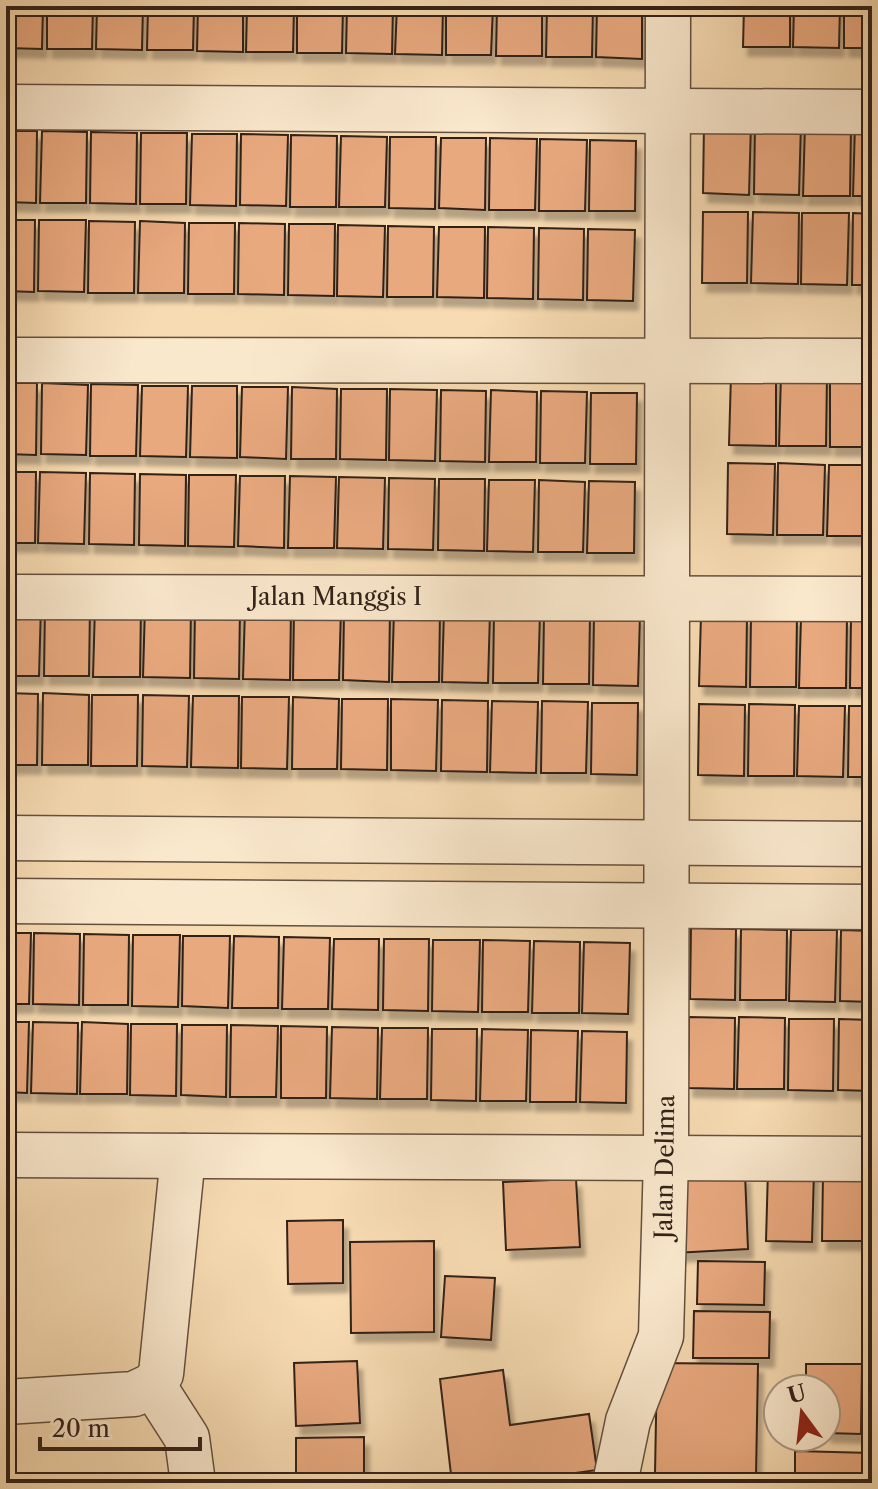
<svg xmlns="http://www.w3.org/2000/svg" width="878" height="1489" font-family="'Libre Caslon Text',serif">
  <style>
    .building { fill: #e9a97f; stroke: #322119; stroke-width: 2; filter: url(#shadow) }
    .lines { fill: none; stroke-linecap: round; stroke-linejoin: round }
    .minor-casing { stroke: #63503f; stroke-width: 47 }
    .minor { stroke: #fae8cd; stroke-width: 44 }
    .labels { text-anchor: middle; stroke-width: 6; stroke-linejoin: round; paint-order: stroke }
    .street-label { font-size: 24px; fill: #322119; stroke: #fae8cd }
  </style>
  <defs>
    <filter id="shadow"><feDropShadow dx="5" dy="9" stdDeviation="2" flood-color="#0004"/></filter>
  </defs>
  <rect width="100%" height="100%" fill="#f7dbb2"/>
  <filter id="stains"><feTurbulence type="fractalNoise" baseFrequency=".0025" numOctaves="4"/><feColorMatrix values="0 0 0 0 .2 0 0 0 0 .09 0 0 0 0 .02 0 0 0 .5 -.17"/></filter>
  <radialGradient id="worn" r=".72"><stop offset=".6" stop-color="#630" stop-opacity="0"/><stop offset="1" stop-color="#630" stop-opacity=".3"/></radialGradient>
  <!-- building -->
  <g class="building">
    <polygon points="6,6 43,6 42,49 6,48"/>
    <polygon points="47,6 93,6 92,49 47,49"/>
    <polygon points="97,6 143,6 142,50 96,49"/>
    <polygon points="148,6 194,6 193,50 147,50"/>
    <polygon points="198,6 243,6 243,52 197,51"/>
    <polygon points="247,6 294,6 293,52 246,52"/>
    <polygon points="297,6 343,6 342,53 297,53"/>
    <polygon points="347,6 393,6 392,54 346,53"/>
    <polygon points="397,6 443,6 442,55 395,54"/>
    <polygon points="446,6 493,6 491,55 446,55"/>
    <polygon points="497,6 542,6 542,56 496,56"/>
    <polygon points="547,6 593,6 592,57 546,57"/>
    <polygon points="597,6 642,6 642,59 596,57"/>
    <polygon points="744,6 790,6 790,47 743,47"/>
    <polygon points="794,6 840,6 839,48 793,47"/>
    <rect x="844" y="6" width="28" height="42"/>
    <polygon points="704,123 751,123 749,195 703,193"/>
    <polygon points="755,123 801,123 799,195 754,194"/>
    <polygon points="805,124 851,125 850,196 803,196"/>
    <polygon points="855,124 872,125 872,196 853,196"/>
    <polygon points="6,131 37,131 36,203 6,202"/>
    <polygon points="42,131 87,132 86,203 40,203"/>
    <polygon points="91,132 137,133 136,204 90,203"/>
    <polygon points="141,133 187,133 186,204 140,204"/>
    <polygon points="192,134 237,134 236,206 190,205"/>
    <polygon points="241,134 288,135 286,206 240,205"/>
    <polygon points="291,135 337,136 336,207 290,207"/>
    <polygon points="341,136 387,137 385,207 339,207"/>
    <polygon points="390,137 436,137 435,209 389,208"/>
    <polygon points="441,138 486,138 485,210 439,208"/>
    <polygon points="490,138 537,139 535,210 489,210"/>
    <polygon points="540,139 587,140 585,211 539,211"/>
    <polygon points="590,140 636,141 635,211 589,211"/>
    <polygon points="703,212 748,212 747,283 702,283"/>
    <polygon points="753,212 799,213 798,284 751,283"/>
    <polygon points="802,213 849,213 847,285 801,284"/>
    <polygon points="853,213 872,214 872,285 852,285"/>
    <polygon points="6,220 35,220 34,292 6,291"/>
    <polygon points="39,220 86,220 84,292 38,291"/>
    <polygon points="89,221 135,222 134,293 88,293"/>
    <polygon points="140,221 185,223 184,293 138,293"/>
    <polygon points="189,223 235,223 234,294 188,294"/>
    <polygon points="239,223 285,224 284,295 238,294"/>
    <polygon points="289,224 335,224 334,296 288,295"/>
    <polygon points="338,225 385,226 383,297 337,296"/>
    <polygon points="388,226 434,227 433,297 387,297"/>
    <polygon points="439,227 485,227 484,298 437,297"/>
    <polygon points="488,227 534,228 533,299 487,298"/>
    <polygon points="539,228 584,229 583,300 538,299"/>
    <polygon points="588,229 635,230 633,301 587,300"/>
    <polygon points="731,374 776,375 776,446 729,445"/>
    <polygon points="781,374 827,375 826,446 779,446"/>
    <rect x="830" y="376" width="42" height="71"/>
    <polygon points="6,383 37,383 36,455 6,454"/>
    <polygon points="42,383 88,385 86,455 41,454"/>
    <polygon points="91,384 138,385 136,456 90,456"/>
    <polygon points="142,386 188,386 186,457 140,456"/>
    <polygon points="192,386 237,386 237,458 190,457"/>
    <polygon points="242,387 288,387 286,459 240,457"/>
    <polygon points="292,387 337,389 336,459 291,459"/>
    <polygon points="341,389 387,389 386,460 340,459"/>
    <polygon points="390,389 437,390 435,461 389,460"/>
    <polygon points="441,390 486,391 485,462 440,461"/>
    <polygon points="491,390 537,392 536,462 489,462"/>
    <polygon points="541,391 587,392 585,463 540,463"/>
    <polygon points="591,393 637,393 636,464 590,464"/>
    <polygon points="728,463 775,464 773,535 727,534"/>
    <polygon points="778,463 825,465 823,535 777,535"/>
    <polygon points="829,465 872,465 872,536 827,536"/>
    <polygon points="6,472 36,472 35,543 6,543"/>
    <polygon points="40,472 86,473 84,544 38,543"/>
    <polygon points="90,473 135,474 134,545 89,544"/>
    <polygon points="140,474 186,475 185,546 139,545"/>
    <polygon points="189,475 236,475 234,547 188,546"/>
    <polygon points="240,476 285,476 284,548 238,546"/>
    <polygon points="290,476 336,477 334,548 288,548"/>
    <polygon points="339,477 385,478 383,549 337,548"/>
    <polygon points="389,478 435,479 433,550 388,549"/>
    <polygon points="439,479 485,479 484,551 438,550"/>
    <polygon points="489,480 535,480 533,552 487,551"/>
    <polygon points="539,480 585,482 583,552 538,552"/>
    <polygon points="589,481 635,482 634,553 587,553"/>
    <polygon points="6,604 41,605 39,676 6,676"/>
    <polygon points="45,605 90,606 89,676 44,676"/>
    <polygon points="95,606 141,606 140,677 93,677"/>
    <polygon points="145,606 191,607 190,678 143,677"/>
    <polygon points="195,607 240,608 239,679 194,678"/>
    <polygon points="245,608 291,609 290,680 243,679"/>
    <polygon points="294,609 341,609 339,680 293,680"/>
    <polygon points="344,610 390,610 389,682 343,680"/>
    <polygon points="394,610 440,611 439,682 392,682"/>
    <polygon points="444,611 490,612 488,683 442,682"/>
    <polygon points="494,612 540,613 538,683 493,683"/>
    <polygon points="544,613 590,613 589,684 543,684"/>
    <polygon points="594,614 640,614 638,686 593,685"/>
    <polygon points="701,615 747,616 746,687 699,686"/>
    <polygon points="751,616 797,616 796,687 750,687"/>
    <polygon points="801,617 847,617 846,688 799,688"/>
    <polygon points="851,617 872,617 872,688 850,688"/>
    <polygon points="6,693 38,694 37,765 6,765"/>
    <polygon points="43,693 89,695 88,765 42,765"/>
    <polygon points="92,695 138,695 137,766 91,766"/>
    <polygon points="143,695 189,696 187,767 142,766"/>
    <polygon points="193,696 239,696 238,768 191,767"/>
    <polygon points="242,697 289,697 287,769 241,768"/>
    <polygon points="293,697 339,699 337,769 292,769"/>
    <polygon points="342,699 388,699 387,770 341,769"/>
    <polygon points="391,699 438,700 436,771 391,770"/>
    <polygon points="442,700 488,701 487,772 441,771"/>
    <polygon points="492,701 538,702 536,773 490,772"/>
    <polygon points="542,701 588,702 586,773 541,773"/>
    <polygon points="592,703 638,703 637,775 591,774"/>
    <polygon points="699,704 745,705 744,776 698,775"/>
    <polygon points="749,704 795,705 794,776 748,776"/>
    <polygon points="799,706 845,706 843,777 797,776"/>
    <polygon points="849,706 872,706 872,777 848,777"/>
    <polygon points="691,928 736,929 735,1000 690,999"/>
    <polygon points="741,929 787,930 786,1000 740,1000"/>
    <polygon points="791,930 837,930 835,1002 789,1001"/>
    <polygon points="841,930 872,931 872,1002 840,1001"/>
    <polygon points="6,933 31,933 29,1004 6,1004"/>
    <polygon points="34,933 80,934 79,1005 33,1004"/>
    <polygon points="84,934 129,935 128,1005 83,1005"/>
    <polygon points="133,935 180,935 178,1007 132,1006"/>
    <polygon points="183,936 230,936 228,1008 182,1006"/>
    <polygon points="234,936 279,937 278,1008 232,1008"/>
    <polygon points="284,937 330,938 328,1009 282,1009"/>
    <polygon points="334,939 379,939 378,1010 332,1009"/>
    <polygon points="384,939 429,939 428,1011 383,1010"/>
    <polygon points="433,940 480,940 478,1012 432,1011"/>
    <polygon points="483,940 530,941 528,1012 482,1012"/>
    <polygon points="534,941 580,942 579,1013 532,1013"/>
    <polygon points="584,942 630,943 628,1014 582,1013"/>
    <polygon points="689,1017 735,1018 734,1089 688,1088"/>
    <polygon points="739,1017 785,1018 784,1089 737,1089"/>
    <polygon points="789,1019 834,1019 833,1091 788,1090"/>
    <polygon points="839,1019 872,1020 872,1091 838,1090"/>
    <polygon points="6,1022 29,1022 27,1093 6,1092"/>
    <polygon points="33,1022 78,1023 77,1094 31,1093"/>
    <polygon points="82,1022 128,1024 127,1094 80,1094"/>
    <polygon points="131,1024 177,1024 176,1096 130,1095"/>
    <polygon points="182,1025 227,1025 226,1097 181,1095"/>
    <polygon points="231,1025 278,1026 276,1097 230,1097"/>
    <polygon points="281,1026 327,1027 326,1098 281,1098"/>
    <polygon points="332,1027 378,1028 377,1099 330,1098"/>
    <polygon points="382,1028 428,1028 427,1099 380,1099"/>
    <polygon points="432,1029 477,1029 476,1101 431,1100"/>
    <polygon points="482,1029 528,1030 526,1101 480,1101"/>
    <polygon points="531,1030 578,1031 576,1102 530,1102"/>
    <polygon points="582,1031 627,1032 626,1103 580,1102"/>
    <polygon points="768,1169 814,1170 812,1242 766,1241"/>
    <polygon points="823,1173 872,1173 872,1241 822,1241"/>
    <polygon points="745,1174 748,1249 674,1253 671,1177"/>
    <polygon points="576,1179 580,1247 506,1250 503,1182"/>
    <polygon points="343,1220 343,1283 288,1284 287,1221"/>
    <polygon points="434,1241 434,1332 351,1333 350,1242"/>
    <polygon points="698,1261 765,1262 764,1305 697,1304"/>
    <polygon points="445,1276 495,1278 491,1340 441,1337"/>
    <polygon points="694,1311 770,1312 769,1358 693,1358"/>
    <polygon points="357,1361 360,1423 296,1426 294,1363"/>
    <polygon points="657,1363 758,1364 756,1476 655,1474"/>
    <polygon points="806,1364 862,1364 861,1434 826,1433 826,1389 806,1389"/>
    <polygon points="503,1370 510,1425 589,1414 597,1470 504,1483 452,1483 440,1379"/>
    <polygon points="364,1437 364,1483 296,1483 296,1438"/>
    <polygon points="795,1451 871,1453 871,1483 795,1483"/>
  </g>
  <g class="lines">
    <!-- minor casing -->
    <g class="minor-casing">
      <g id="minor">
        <polyline points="6,107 872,112"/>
        <polyline points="6,360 872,361"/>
        <polyline points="6,597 872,599"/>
        <polyline points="6,838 872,844"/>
        <polyline points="6,901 872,907"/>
        <polyline points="6,1155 872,1159"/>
        <polyline points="153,1385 187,1438 193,1483"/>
        <polyline points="6,1402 134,1394 153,1385 161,1374 183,1156"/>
        <polyline points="615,1483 628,1421 661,1336 666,1158 668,6"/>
      </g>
    </g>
    <!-- minor -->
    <use href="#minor" class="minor"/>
  </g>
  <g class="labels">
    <!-- street labels -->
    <g class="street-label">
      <text x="336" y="605">Jalan Manggis I</text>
      <text transform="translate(665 1167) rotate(-89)" y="8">Jalan Delima</text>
    </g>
  </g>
  <!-- margin -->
  <rect width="878" height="1489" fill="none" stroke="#f7dbb2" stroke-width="32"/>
  <rect x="8" y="8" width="862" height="1473" fill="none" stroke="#322119" stroke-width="4"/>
  <rect x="16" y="16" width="846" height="1457" fill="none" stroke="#322119" stroke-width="2"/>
  <!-- north arrow -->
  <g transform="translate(802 1413) rotate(345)"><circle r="38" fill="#fae8cd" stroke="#aa9885" stroke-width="2"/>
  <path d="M0-6L14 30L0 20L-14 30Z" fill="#8f2418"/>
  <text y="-12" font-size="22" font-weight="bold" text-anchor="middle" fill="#322119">U</text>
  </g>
  <!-- scale -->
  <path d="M40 1437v12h160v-12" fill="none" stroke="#322119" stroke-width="4"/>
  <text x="52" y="1437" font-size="24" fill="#322119" stroke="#fae8cd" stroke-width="6" paint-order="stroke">20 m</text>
  <rect width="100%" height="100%" filter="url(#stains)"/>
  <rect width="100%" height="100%" fill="url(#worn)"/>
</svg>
